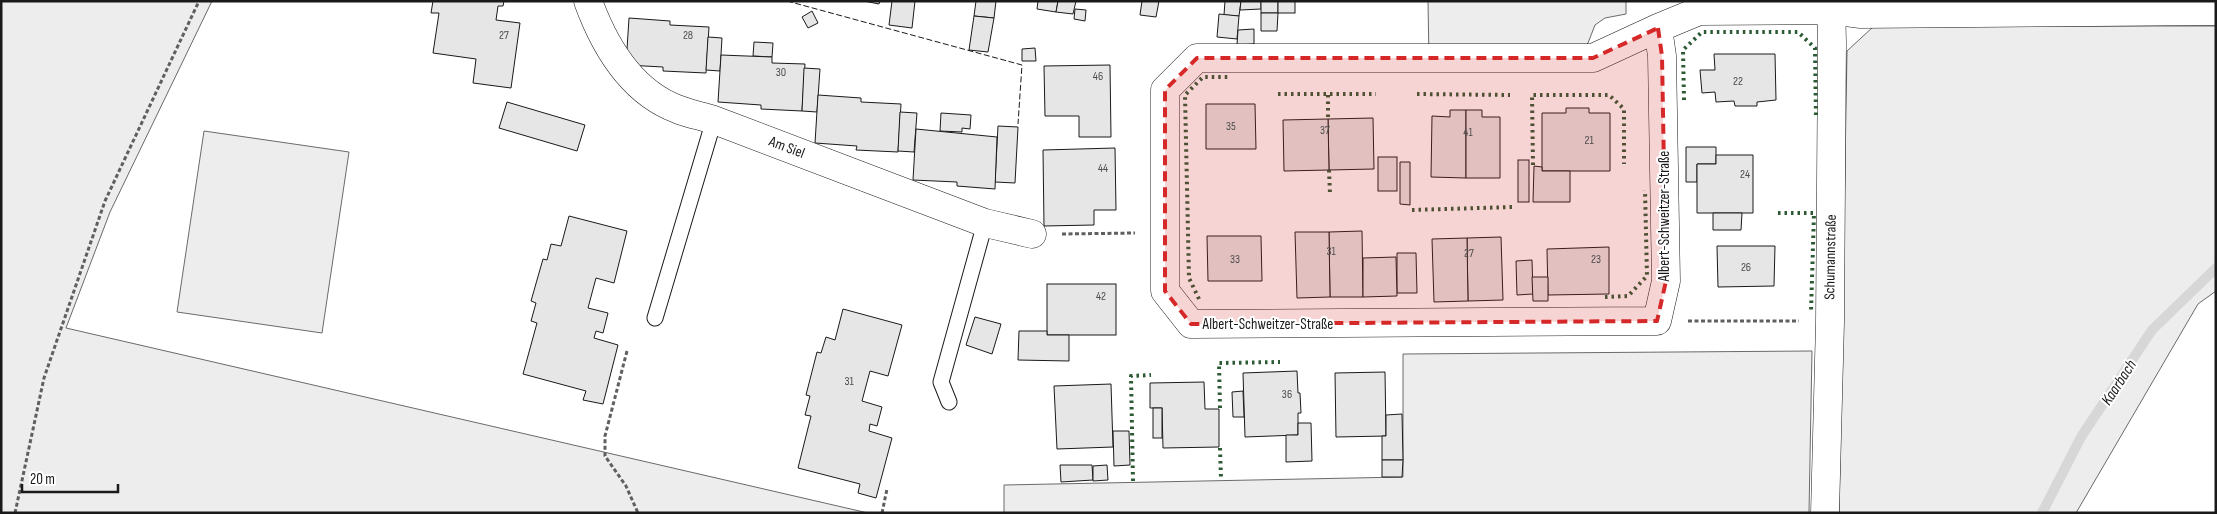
<svg xmlns="http://www.w3.org/2000/svg" width="2217" height="514" font-family="'Sofia Sans Condensed',sans-serif">
  <style>
    .built { fill: #ededed; stroke: #6a6a6a }
    .lines { fill: none; stroke-linecap: round; stroke-linejoin: round }
    .stream { stroke: #d7d7d7; stroke-width: 10 }
    .building { fill: #e6e6e6; stroke: #1a1a1a }
    .lane-casing { stroke: #1a1a1a; stroke-width: 17 }
    .street-casing { stroke: #1a1a1a; stroke-width: 29 }
    .path { stroke: #5f5f5f; stroke-width: 3; stroke-dasharray: 4 2.5; stroke-linecap: butt }
    .lane { stroke: #fff; stroke-width: 15 }
    .street { stroke: #fff; stroke-width: 28 }
    .hedge { stroke: #2b5a34; stroke-width: 4; stroke-dasharray: 2.5 4; stroke-linecap: butt }
    .fence { stroke: #1a1a1a; stroke-width: 1; stroke-dasharray: 6 2.5; stroke-linecap: butt }
    .marked { fill: #d62828; fill-opacity: 0.2; stroke: #d62828; stroke-width: 4; stroke-dasharray: 10 6; stroke-linejoin: round }
    .labels { text-anchor: middle; stroke-width: 4; stroke-linejoin: round; paint-order: stroke }
    .number-label { font-size: 12px; fill: #4d4d4d }
    .street-label { font-size: 15px; fill: #1a1a1a; stroke: #fff }
    .water-label { font-size: 16px; font-style: italic; fill: #1a1a1a; stroke: #fff }
  </style>
  <rect width="100%" height="100%" fill="#fff"/>
  <!-- built -->
  <g class="built">
    <polygon points="1,1 212,1 110,212 66,328 868,513 1,513"/>
    <polygon points="1428,1 1626,1 1626,14 1605,18 1595,25 1588,43 1578,56 1429,62"/>
    <polygon points="1874,26 2216,26 2216,291 2198,304 2076,513 1839,513 1847,51"/>
    <polygon points="204,131 349,152 322,333 177,312"/>
    <polygon points="1812,351 1809,513 1004,513 1004,485 1403,477 1403,354"/>
  </g>
  <g class="lines">
    <!-- stream -->
    <polyline class="stream" points="2042,513 2081,437 2152,330 2216,268"/>
  </g>
  <!-- building -->
  <g class="building">
    <polygon points="433,1 504,1 503,6 498,6 496,20 520,23 511,88 473,83 476,59 433,53 439,13 431,13"/>
    <polygon points="864,1 880,1 879,4"/>
    <polygon points="892,1 915,1 912,28 889,25"/>
    <polygon points="976,1 996,1 994,18 974,16"/>
    <polygon points="1038,1 1058,1 1056,12 1037,9"/>
    <polygon points="1058,1 1076,1 1073,14 1056,12"/>
    <polygon points="1142,1 1159,1 1156,17 1140,15"/>
    <polygon points="1225,1 1241,1 1239,16 1224,15"/>
    <polygon points="1241,1 1261,1 1261,9 1240,10"/>
    <rect x="1261" y="1" width="17" height="12"/>
    <rect x="1278" y="1" width="17" height="12"/>
    <polygon points="1075,9 1086,10 1085,21 1074,19"/>
    <polygon points="812,11 818,23 808,28 802,17"/>
    <polygon points="1261,13 1278,13 1277,31 1261,31"/>
    <polygon points="1219,14 1239,16 1237,39 1217,37"/>
    <polygon points="974,16 994,18 988,52 969,50"/>
    <polygon points="629,18 670,21 670,25 709,27 706,73 663,71 663,67 626,65"/>
    <polygon points="1254,29 1254,44 1237,45 1238,30"/>
    <polygon points="708,37 722,38 720,71 706,70"/>
    <polygon points="754,42 773,43 772,57 753,56"/>
    <polygon points="1035,48 1036,61 1022,61 1022,49"/>
    <polygon points="1714,54 1775,54 1776,100 1757,102 1757,106 1735,106 1734,101 1716,102 1715,92 1702,93 1700,70 1715,70"/>
    <polygon points="721,55 772,57 772,63 805,64 802,111 761,109 761,105 718,102"/>
    <polygon points="1110,65 1111,137 1079,137 1079,116 1045,116 1044,66"/>
    <polygon points="804,68 820,69 817,112 802,111"/>
    <polygon points="818,95 861,98 861,102 901,104 898,152 856,150 857,146 815,143"/>
    <polygon points="507,102 585,125 577,151 499,128"/>
    <polygon points="1206,104 1255,104 1256,149 1206,149"/>
    <polygon points="1566,108 1589,108 1589,113 1610,113 1610,171 1542,171 1542,113 1566,113"/>
    <polygon points="1450,110 1466,110 1466,178 1431,177 1432,116 1450,117"/>
    <polygon points="1466,110 1482,110 1482,117 1500,117 1500,178 1466,178"/>
    <polygon points="900,112 917,113 914,152 898,151"/>
    <polygon points="941,113 971,115 970,129 962,128 962,132 940,131"/>
    <polygon points="1373,118 1374,169 1329,170 1328,119"/>
    <polygon points="1328,119 1329,170 1284,171 1283,120"/>
    <polygon points="998,126 1018,127 1015,183 995,182"/>
    <polygon points="916,129 997,137 995,189 957,186 957,182 913,180"/>
    <polygon points="1686,147 1716,147 1716,164 1697,164 1697,182 1686,182"/>
    <polygon points="1115,148 1116,210 1094,210 1094,225 1044,226 1043,150"/>
    <polygon points="1716,155 1753,155 1753,213 1697,213 1697,164 1716,164"/>
    <rect x="1378" y="157" width="19" height="34"/>
    <rect x="1518" y="160" width="11" height="42"/>
    <polygon points="1400,162 1410,162 1410,205 1400,204"/>
    <polygon points="1534,166 1542,167 1542,171 1570,171 1570,202 1533,202"/>
    <polygon points="1713,213 1742,213 1741,230 1713,230"/>
    <polygon points="569,216 627,231 614,283 596,278 588,308 608,313 603,333 596,331 594,338 618,345 603,404 583,400 586,391 523,374 537,323 531,321 536,303 531,301 543,259 547,260 551,244 561,246"/>
    <polygon points="1362,231 1363,297 1330,297 1329,232"/>
    <polygon points="1295,232 1329,232 1330,297 1297,298"/>
    <polygon points="1207,236 1261,236 1262,281 1208,281"/>
    <polygon points="1501,237 1503,300 1468,301 1467,238"/>
    <polygon points="1467,238 1468,301 1434,302 1432,239"/>
    <polygon points="1717,246 1775,246 1774,286 1718,287"/>
    <polygon points="1609,247 1609,294 1548,295 1547,249"/>
    <polygon points="1397,253 1416,253 1417,293 1397,293"/>
    <polygon points="1396,257 1397,296 1363,297 1363,258"/>
    <polygon points="1532,260 1533,294 1517,295 1516,261"/>
    <polygon points="1532,277 1548,277 1548,301 1533,301"/>
    <rect x="1047" y="284" width="69" height="51"/>
    <polygon points="843,309 902,325 888,376 870,371 862,401 882,407 877,426 870,424 869,431 892,438 876,498 858,493 860,484 798,468 811,416 805,415 810,396 806,395 817,352 821,353 826,337 835,340"/>
    <polygon points="975,317 1001,324 992,354 966,345"/>
    <polygon points="1019,331 1047,331 1047,335 1069,335 1069,361 1018,360"/>
    <polygon points="1297,371 1298,393 1300,393 1301,413 1298,413 1298,435 1245,437 1243,373"/>
    <polygon points="1385,372 1386,436 1336,437 1335,373"/>
    <polygon points="1204,382 1205,409 1219,409 1219,447 1163,448 1162,408 1150,408 1150,383"/>
    <polygon points="1111,384 1113,447 1057,449 1054,386"/>
    <polygon points="1243,391 1244,417 1233,417 1232,392"/>
    <rect x="1153" y="408" width="9" height="30"/>
    <polygon points="1402,414 1403,460 1382,460 1382,436 1386,436 1386,415"/>
    <polygon points="1298,423 1311,423 1312,461 1286,462 1286,435 1298,435"/>
    <polygon points="1113,431 1129,431 1130,465 1114,466"/>
    <polygon points="1382,460 1403,460 1402,477 1382,477"/>
    <polygon points="1060,465 1092,465 1093,480 1061,482"/>
    <polygon points="1107,465 1108,480 1093,481 1093,466"/>
  </g>
  <g class="lines">
    <!-- lane casing -->
    <g class="lane-casing">
      <g id="lane">
        <polyline points="655,318 714,120"/>
        <polyline points="949,402 941,382 985,223"/>
      </g>
    </g>
    <!-- street casing -->
    <g class="street-casing">
      <g id="street">
        <path d="M 588,1 C 604,45 630,91 677,109 C 689,114 702,116 714,120 L 985,223 L 1032,234"/>
        <polyline points="1658,28 1593,58 1197,58 1165,90 1165,291 1191,324 1657,321 1666,281 1662,56 1658,28 1699,11 1830,10 1861,14 2216,11"/>
        <polyline points="1825,513 1830,322 1832,43 1831,1"/>
      </g>
    </g>
    <!-- path -->
    <g class="path">
      <polyline points="1062,234 1135,233"/>
      <polyline points="1688,321 1799,321"/>
      <polyline points="627,351 605,436 605,456 626,486 638,513"/>
      <polyline points="15,513 44,378 105,201 199,1"/>
      <polyline points="882,513 887,489"/>
    </g>
    <!-- lane -->
    <use href="#lane" class="lane"/>
    <!-- street -->
    <use href="#street" class="street"/>
    <!-- hedge -->
    <g class="hedge">
      <polyline points="1278,94 1376,94"/>
      <polyline points="1417,94 1510,95"/>
      <polyline points="1328,95 1328,119"/>
      <polyline points="1684,100 1683,50 1702,32 1798,32 1815,48 1816,118"/>
      <polyline points="1533,165 1532,95 1609,95 1624,109 1624,164"/>
      <polyline points="1329,170 1330,194"/>
      <polyline points="1412,210 1513,207"/>
      <polyline points="1778,213 1814,213 1811,312"/>
      <polyline points="1605,297 1628,296 1647,276 1645,190"/>
      <polyline points="1199,299 1189,278 1185,95 1203,77 1231,77"/>
      <polyline points="1220,408 1219,363 1280,362"/>
      <polyline points="1220,448 1221,479"/>
      <polyline points="1133,481 1131,376 1151,375"/>
    </g>
    <!-- fence -->
    <polyline class="fence" points="787,1 1022,65 1018,124"/>
  </g>
  <!-- marked area -->
  <path class="marked" d="M 1658,28 L 1662,56 L 1666,281 L 1657,321 L 1191,324 L 1165,291 L 1165,90 L 1197,58 L 1593,58 Z"/>
  <g class="labels">
    <!-- number labels -->
    <g class="number-label">
      <text x="504" y="39">27</text>
      <text x="688" y="39">28</text>
      <text x="781" y="76">30</text>
      <text x="1098" y="80">46</text>
      <text x="1738" y="85">22</text>
      <text x="1231" y="130">35</text>
      <text x="1325" y="134">37</text>
      <text x="1468" y="136">41</text>
      <text x="1589" y="144">21</text>
      <text x="1103" y="172">44</text>
      <text x="1745" y="178">24</text>
      <text x="1331" y="255">31</text>
      <text x="1469" y="257">27</text>
      <text x="1235" y="263">33</text>
      <text x="1596" y="263">23</text>
      <text x="1746" y="271">26</text>
      <text x="1101" y="300">42</text>
      <text x="849" y="385">31</text>
      <text x="1287" y="398">36</text>
    </g>
    <!-- street labels -->
    <g class="street-label">
      <text transform="translate(787 147) rotate(21)" y="5">Am Siel</text>
      <text transform="translate(1664 216) rotate(-90)" y="5">Albert-Schweitzer-Straße</text>
      <text transform="translate(1830 257) rotate(-89)" y="5">Schumannstraße</text>
      <text x="1268" y="329">Albert-Schweitzer-Straße</text>
    </g>
    <!-- water labels -->
    <g class="water-label">
      <text transform="translate(2118 382) rotate(-57)" y="6">Kaarbach</text>
    </g>
  </g>
  <!-- border -->
  <rect width="2217" height="514" fill="none" stroke="#1a1a1a" stroke-width="5"/>
  <!-- scale -->
  <path d="M22 484v8h96v-8" fill="none" stroke="#1a1a1a" stroke-width="2.5"/>
  <text x="30" y="484" font-size="15" fill="#1a1a1a" stroke="#ffffff" stroke-width="4" paint-order="stroke">20 m</text>
</svg>
